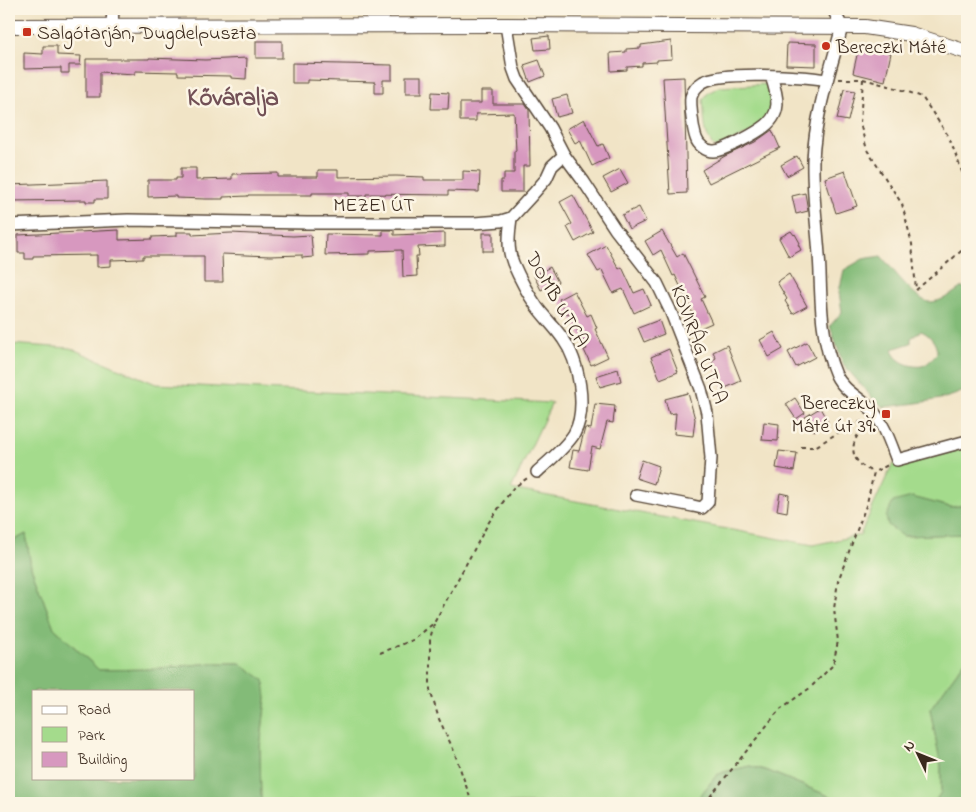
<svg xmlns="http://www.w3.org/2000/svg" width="976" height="812" font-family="'Indie Flower',sans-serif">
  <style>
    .green { fill: #a4db8c; stroke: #708255 }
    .forest { fill: #83bb78; stroke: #5f724b; fill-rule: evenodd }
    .building { fill: #d798bf }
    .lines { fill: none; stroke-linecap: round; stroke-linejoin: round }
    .minor-casing { stroke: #564637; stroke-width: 14 }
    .major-casing { stroke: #564637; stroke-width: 16 }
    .path { stroke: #564637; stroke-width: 2; stroke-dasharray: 4 4; stroke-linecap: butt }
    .minor { stroke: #fff; stroke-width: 11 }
    .major { stroke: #fff; stroke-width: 14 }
    .poi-dot { fill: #c8321e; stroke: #fcf5e5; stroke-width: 2 }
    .labels { text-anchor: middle; stroke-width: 5; stroke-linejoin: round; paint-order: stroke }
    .poi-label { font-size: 20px; fill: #3b2a1e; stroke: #fcf5e5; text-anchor: start }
    .street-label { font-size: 20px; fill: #3b2a1e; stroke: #fcf5e5 }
    .district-label { font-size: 25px; font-weight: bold; fill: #725056; stroke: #fcf5e5 }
  </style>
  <rect width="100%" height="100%" fill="#fcf5e5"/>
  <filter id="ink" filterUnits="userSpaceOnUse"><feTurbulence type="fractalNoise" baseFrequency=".02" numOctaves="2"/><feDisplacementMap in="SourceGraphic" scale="10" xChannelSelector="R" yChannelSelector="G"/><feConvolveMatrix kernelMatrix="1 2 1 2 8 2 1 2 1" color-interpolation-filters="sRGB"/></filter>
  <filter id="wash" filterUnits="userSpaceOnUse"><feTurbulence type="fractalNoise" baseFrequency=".0096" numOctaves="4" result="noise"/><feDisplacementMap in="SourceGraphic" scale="20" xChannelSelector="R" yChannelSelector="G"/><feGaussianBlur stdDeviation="1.12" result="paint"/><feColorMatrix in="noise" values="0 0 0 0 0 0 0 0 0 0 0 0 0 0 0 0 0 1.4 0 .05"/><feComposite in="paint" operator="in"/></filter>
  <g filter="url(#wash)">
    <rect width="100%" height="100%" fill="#f1e4c6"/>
    <!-- green -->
    <g class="green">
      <path d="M 767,84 L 772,89 L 772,112 L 767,125 L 716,148 C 702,136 705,116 703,100 L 708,93 L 719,87 Z"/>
      <polygon points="9,344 70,348 156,384 552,403 511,489 813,545 860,535 892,465 967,448 967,505 950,507 912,497 903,536 967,534 967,658 930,709 941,766 941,793 934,803 846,803 768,771 750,766 724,772 717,775 694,803 261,803 260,748 266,698 240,663 211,663 152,669 99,670 54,628 31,567 26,534 9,543"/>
    </g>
    <!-- forest -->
    <g class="forest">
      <path d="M 881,256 C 891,267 917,302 930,302 C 942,302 953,293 962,287 L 967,289 L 967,389 C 949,401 907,404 884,407 L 874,400 L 843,364 L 830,326 L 842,312 L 839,292 L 844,270 L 863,259 ZM 921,331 C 929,334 937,343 937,353 C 933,357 928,365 922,366 C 911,368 894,361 892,349 L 911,343 L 911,338 Z"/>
      <polygon points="912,497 950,507 967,505 967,534 903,536 888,525 886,517 893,502"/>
      <path d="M 26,534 L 31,567 L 54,628 L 99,670 L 152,669 L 211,663 L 240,663 L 264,680 L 266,698 L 260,748 L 261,803 L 9,803 L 9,543 ZM 34,691 L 194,691 L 194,778 L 34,778 Z"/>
      <polygon points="967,658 967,803 934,803 941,792 941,766 930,709"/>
      <polygon points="750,766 768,771 846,803 694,803 717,775 724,772"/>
    </g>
    <g id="blocks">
      <!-- building -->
      <g class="building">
        <polygon points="549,36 550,49 535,50 533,38"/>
        <rect x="256" y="41" width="26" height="17"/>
        <polygon points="671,41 672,59 657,60 657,62 642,63 642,66 627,67 627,70 611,71 610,53 626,52 626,49 641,48 641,45"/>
        <polygon points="787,43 816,44 816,66 786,65"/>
        <polygon points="43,46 57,46 57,55 81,56 80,65 69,65 69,73 61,73 61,68 24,69 24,53 43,54"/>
        <polygon points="859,46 891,53 885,81 853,73"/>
        <polygon points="149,58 205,60 247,58 246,79 231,78 231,76 178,75 178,72 135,71 135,74 100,72 100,97 86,97 86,59 149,59"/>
        <polygon points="539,60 545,76 530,82 524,65"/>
        <polygon points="292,63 392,65 392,80 383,80 383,93 375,93 375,82 307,80 307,83 292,83"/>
        <rect x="406" y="76" width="16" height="17"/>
        <polygon points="684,77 687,193 670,194 663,78"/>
        <polygon points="844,89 855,91 848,121 837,119"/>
        <polygon points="481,91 493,91 493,104 525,104 529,110 530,166 523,166 523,192 501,192 501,180 504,180 504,173 514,173 514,151 516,151 514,113 476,114 476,121 460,121 460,103 481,103"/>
        <polygon points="432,92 449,93 448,109 431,109"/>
        <polygon points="567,95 572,113 557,117 552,99"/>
        <polygon points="584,119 598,146 603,144 609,158 592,166 580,140 575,143 567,129"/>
        <polygon points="772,130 780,148 709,183 702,170 725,156 755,142"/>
        <polygon points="797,156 803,167 787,176 781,165"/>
        <polygon points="181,168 196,168 196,180 232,179 232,174 278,173 278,177 318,177 318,170 338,170 338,177 396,176 424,177 424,180 463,180 463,171 480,172 479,192 448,191 448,195 366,194 366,196 349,196 349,193 312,193 312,195 248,195 248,196 223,197 223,199 205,199 176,198 176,196 148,197 148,180 176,180 176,178 181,178"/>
        <polygon points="620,169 628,183 611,192 603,178"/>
        <polygon points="845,171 857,206 836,213 825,178"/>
        <polygon points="107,181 107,199 95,199 95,202 86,202 86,200 9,201 9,185"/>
        <polygon points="805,193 808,211 796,214 792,196"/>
        <polygon points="573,195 593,232 575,242 567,227 572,224 560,202"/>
        <polygon points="639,207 646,221 629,229 622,215"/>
        <polygon points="119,230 119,240 152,239 152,237 177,236 177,232 192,232 192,235 231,233 293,236 311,235 313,257 302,258 302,255 270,256 222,254 223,282 204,282 204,256 143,256 143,259 111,260 111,266 97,267 97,255 33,256 33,259 25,259 25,253 18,253 18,235"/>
        <polygon points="383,230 394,230 394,235 445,233 445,246 418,247 419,256 416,256 417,276 403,277 402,250 370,251 370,254 325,255 326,234 383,235"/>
        <polygon points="662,231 677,257 683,253 705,297 701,299 712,323 698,329 692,317 694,316 675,275 673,276 661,250 653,255 645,241"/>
        <polygon points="791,231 794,235 795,234 800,243 798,244 801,250 789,257 779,238"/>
        <rect x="483" y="233" width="10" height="18"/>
        <polygon points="606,245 619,269 622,267 634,293 644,289 651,305 634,313 623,289 613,293 602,270 598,272 588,255"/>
        <polygon points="550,267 558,282 541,290 534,276"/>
        <polygon points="789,274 807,306 793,314 785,301 787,299 777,282"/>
        <polygon points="574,291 587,316 591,314 597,328 595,329 608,357 591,365 584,350 587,349 569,313 567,314 559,299"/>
        <polygon points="659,320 664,334 644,342 638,328"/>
        <polygon points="774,332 783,349 769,357 760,340"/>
        <polygon points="807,342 815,357 796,367 788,352"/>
        <polygon points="727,345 741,381 723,389 712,361 716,358 713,352"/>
        <polygon points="669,349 678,372 660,379 651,357"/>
        <polygon points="618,369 621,381 600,387 596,376"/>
        <polygon points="688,393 695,419 693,436 674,434 676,413 669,414 665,399"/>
        <polygon points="795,398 805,413 796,419 786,404"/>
        <polygon points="595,404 615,406 613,423 607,422 600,449 592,447 588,470 570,467 573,450 579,451 585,428 591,429"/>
        <polygon points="820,408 828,422 814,431 805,417"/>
        <polygon points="764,422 779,424 778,441 762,440"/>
        <polygon points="779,451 797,453 794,471 776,468"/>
        <polygon points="642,460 659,466 654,484 636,478"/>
        <polygon points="780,493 789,495 787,512 777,510"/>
      </g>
    </g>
  </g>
  <g filter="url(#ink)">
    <use href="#blocks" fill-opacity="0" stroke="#564637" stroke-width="1"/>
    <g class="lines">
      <!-- minor casing -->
      <g class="minor-casing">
        <g id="minor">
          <path d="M 833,9 L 842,27 C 830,71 815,115 813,160 C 812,199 819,236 820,274 C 821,308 822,343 836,375 C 843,390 860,398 871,409 C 884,423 890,442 897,460 L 967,441"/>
          <polyline points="112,25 113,9"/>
          <path d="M 771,76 C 778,97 783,115 761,129 C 752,135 722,152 713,151 C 706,151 698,145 696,138 C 693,130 690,105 691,97 C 693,91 698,85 703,82 C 723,71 803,76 827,80"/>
          <polyline points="564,155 584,182 615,229 657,283 670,310 701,389 707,413 711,458 708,502 702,508 693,506 636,495"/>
          <path d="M 511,218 C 509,233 507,249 513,263 C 519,277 528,294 537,307 C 545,318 555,327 563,339 C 579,361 588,409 574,434 C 565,448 550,460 537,472"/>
          <polyline points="9,225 128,220 307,223 474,223 501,221 511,218 533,194 546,179 552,166 564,155 550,128 517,79 513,68 506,25"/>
        </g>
      </g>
      <!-- major casing -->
      <g class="major-casing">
        <polyline id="major" points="9,26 506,25 865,27 911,34 967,52"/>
      </g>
      <!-- path -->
      <g class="path">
        <polyline points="839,79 863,79 860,123 867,150 902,204 912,244 916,290"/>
        <polyline points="863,79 900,89 922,97 949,137 967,185"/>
        <polyline points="916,290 967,246"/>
        <path d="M 868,423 C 848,441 847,462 874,472"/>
        <polyline points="801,447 815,447 844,429 865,420"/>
        <polyline points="434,624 430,639 430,690 439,719 454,751 472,803"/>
        <polyline points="380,653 413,640 434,623 489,522 513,488 529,477"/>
        <polyline points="705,803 780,709 810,688 833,665 838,641 834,609 838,581 867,503 874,472 888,465"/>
      </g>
      <!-- minor -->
      <use href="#minor" class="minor"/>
      <!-- major -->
      <use href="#major" class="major"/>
    </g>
  </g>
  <!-- markers -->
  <g class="poi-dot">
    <rect x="22" y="27" width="10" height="10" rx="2.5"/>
    <circle cx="826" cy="46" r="5"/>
    <rect x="881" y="409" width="10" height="10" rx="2.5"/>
  </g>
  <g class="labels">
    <!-- poi labels -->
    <g class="poi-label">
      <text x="37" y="39">Salgótarján, Dugdelpuszta</text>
      <text x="836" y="53">Bereczki Máté</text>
      <text x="876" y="409" text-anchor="end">Bereczky<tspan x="876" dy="23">Máté út 39.</tspan></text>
    </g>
    <!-- street labels -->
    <g class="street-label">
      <text x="374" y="211">MEZEI ÚT</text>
      <text transform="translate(558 299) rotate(60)" y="7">DOMB UTCA</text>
      <text transform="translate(700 344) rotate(69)" y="7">KŐVIRÁG UTCA</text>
    </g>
    <!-- district labels -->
    <g class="district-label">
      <text x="233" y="105">Kőváralja</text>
    </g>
  </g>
  <!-- margin -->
  <rect width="976" height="812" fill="none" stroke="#fcf5e5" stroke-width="30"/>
  <!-- legend -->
  <rect x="32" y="690" width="162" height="90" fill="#fcf5e5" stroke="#afa495"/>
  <rect x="42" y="706" width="25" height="8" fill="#ffffff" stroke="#afa495"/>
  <text x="78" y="714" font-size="15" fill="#3b2a1e">Road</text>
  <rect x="42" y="727" width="25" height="15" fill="#a4db8c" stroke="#afa495"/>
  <text x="78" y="740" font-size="15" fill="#3b2a1e">Park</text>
  <rect x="42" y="752" width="25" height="15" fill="#d798bf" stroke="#afa495"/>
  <text x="78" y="764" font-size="15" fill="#3b2a1e">Building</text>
  <!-- north arrow -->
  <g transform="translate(918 754) rotate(313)" stroke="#fcf5e5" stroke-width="4" paint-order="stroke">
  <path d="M0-4L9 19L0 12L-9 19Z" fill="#3b2a1e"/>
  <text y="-8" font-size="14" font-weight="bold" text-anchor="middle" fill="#3b2a1e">N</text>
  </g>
</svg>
